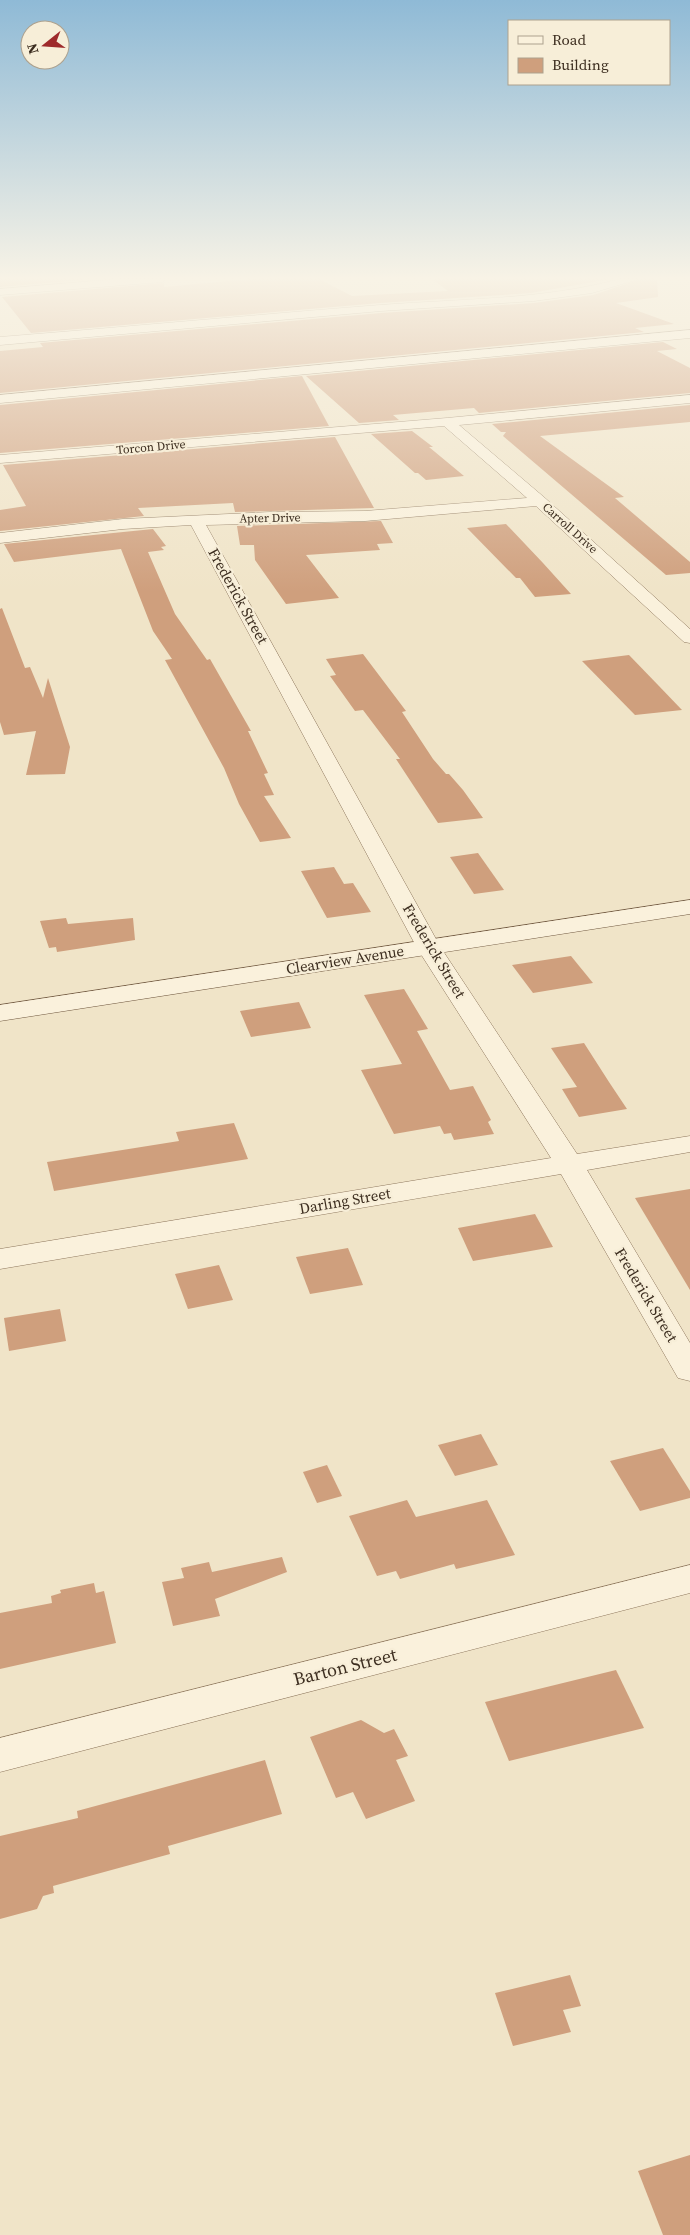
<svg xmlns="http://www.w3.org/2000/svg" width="690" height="2235" font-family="'Source Serif 4',serif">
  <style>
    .building { fill: #cf9f7d }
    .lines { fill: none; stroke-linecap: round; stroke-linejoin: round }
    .street-casing { stroke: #8d765c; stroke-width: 1 }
    .secondary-casing { stroke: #6f573f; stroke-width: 1 }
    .street { fill: #faf1dc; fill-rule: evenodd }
    .secondary { fill: #faf1dc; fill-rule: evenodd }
    .labels { text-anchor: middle; stroke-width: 4.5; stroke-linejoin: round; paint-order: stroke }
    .far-street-label { font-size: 12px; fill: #3d2e20; stroke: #f7eed8 }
    .street-label { font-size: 15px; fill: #3d2e20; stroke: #f7eed8 }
    .near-street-label { font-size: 18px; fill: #3d2e20; stroke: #f7eed8 }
  </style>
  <rect width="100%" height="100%" fill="#f0e4c8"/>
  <!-- building -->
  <g class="building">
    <polygon points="0,279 91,279 0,287"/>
    <polygon points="250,279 319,279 352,296 448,291 432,279 610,279 531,293 380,303 31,333 2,297 164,283 164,287"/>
    <polygon points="641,279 657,279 658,297 616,303 674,324 635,328 644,332 0,393 0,351 43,347 40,343 381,313 534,303 593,295"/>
    <polygon points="663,342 677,349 657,351 690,368 690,393 479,413 474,408 393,415 399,420 359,423 306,376"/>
    <polygon points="302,376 329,426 0,453 0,405"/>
    <polygon points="690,405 690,422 540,436 624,497 615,498 690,562 690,573 666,575 503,436 506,432 501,432 492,424"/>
    <polygon points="412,431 433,447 429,447 464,476 426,480 418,473 415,473 371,434"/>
    <polygon points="335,437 374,508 235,512 233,503 138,508 144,516 0,531 0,510 26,506 3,465"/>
    <polygon points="381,521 393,543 377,544 380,550 306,555 339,598 286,604 255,560 254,545 240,545 237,526"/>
    <polygon points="506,524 543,563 571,594 535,597 520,578 516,578 467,528"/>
    <polygon points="153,529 166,546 161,547 164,550 148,552 175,614 207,660 210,659 251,731 248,731 268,773 264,774 274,795 264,796 291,838 260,842 239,804 224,768 165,660 172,659 153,631 121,549 14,562 4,544"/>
    <polygon points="2,608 25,668 30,667 43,698 48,678 70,747 65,774 26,775 36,731 4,735 0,722 0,609"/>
    <polygon points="363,654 406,711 402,712 433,759 446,774 449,774 463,790 483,818 438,823 396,759 400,759 363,710 355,711 330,676 336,675 326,659"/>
    <polygon points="629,655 658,685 682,710 635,715 582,661"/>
    <polygon points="478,853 504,890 474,894 450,857"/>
    <polygon points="334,867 344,884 353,883 371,912 327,918 301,871"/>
    <polygon points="66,918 68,924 133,918 135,940 57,952 56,947 49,948 40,921"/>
    <polygon points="571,956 593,983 533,993 512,965"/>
    <polygon points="404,989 428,1029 417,1031 450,1090 473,1086 491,1120 488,1122 494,1134 454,1140 451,1133 444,1134 440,1126 394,1134 361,1070 402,1064 364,995"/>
    <polygon points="299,1002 311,1028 251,1037 240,1011"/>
    <polygon points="584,1043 609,1082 627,1109 579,1117 562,1089 577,1087 551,1048"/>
    <polygon points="234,1123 248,1159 54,1191 47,1162 179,1141 176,1132"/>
    <polygon points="690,1189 690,1290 635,1198"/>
    <polygon points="535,1214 553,1247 473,1261 458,1228"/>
    <polygon points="348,1248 363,1285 310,1294 296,1257"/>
    <polygon points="219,1265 233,1300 188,1309 175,1274"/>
    <polygon points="60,1309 66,1341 9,1351 4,1318"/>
    <polygon points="481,1434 498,1465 455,1476 438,1445"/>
    <polygon points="663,1448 690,1491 690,1498 640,1511 610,1461"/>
    <polygon points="327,1465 342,1496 317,1503 303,1472"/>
    <polygon points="407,1500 416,1517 487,1500 515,1555 456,1569 454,1564 400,1579 396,1571 377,1576 349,1516"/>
    <polygon points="282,1557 287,1572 215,1599 220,1616 173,1626 162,1582 184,1578 181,1568 209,1562 212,1572"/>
    <polygon points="94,1583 96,1593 104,1591 116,1643 0,1669 0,1613 52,1603 51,1596 61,1593 60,1590"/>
    <polygon points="616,1670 644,1728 509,1761 485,1702"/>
    <polygon points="361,1720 384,1733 394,1729 408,1756 396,1760 415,1801 366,1819 353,1792 336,1798 310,1737"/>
    <polygon points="265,1760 282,1814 168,1846 170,1854 53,1886 54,1893 43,1896 37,1909 0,1919 0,1836 78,1818 77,1811"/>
    <polygon points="570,1975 581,2006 563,2010 571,2032 513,2046 495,1993"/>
    <polygon points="690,2155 690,2235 663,2235 638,2171"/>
  </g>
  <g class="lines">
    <!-- street casing -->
    <g class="street-casing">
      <g id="street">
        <polygon points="118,279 167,279 162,282 0,295 0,289"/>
        <path d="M 620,279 L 639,279 L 592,293 L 534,301 L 381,311 L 0,345 L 0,337 C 127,327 253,315 380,305 C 460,299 542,300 620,279 Z"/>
        <polygon points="690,330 690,338 0,403 0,395"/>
        <polygon points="690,395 690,403 459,425 545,498 690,629 690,643 684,642 536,506 365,521 206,525 441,948 577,1154 690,1136 690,1152 587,1170 690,1343 690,1381 678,1378 561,1174 0,1269 0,1249 551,1158 417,948 191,525 123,529 0,543 0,533 123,519 271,512 365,511 527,498 444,426 0,463 0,455 447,418"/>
        <polygon points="690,1565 690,1593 0,1772 0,1738"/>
      </g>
    </g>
    <!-- secondary casing -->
    <g class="secondary-casing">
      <polygon id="secondary" points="690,900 690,914 0,1021 0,1005"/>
    </g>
    <!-- street -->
    <use href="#street" class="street"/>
    <!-- secondary -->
    <use href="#secondary" class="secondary"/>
  </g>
  <!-- sky -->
  <linearGradient id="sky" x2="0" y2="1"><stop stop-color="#8fbad6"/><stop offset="0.47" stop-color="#f8f3e6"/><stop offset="1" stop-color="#f8f3e6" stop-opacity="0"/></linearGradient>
  <rect width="690" height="592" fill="url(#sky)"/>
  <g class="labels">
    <!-- far-street labels -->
    <g class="far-street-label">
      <text transform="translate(151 447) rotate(-5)" y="4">Torcon Drive</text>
      <text transform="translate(270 518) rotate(-1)" y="4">Apter Drive</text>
      <text transform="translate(570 528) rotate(42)" y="4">Carroll Drive</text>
    </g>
    <!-- street labels -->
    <g class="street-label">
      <text transform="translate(238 596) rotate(61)" y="5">Frederick Street</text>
      <text transform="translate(434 951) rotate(59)" y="5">Frederick Street</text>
      <text transform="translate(345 960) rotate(-9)" y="5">Clearview Avenue</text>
      <text transform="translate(345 1201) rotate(-10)" y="5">Darling Street</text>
      <text transform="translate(646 1295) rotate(59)" y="5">Frederick Street</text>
    </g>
    <!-- near-street labels -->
    <g class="near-street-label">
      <text transform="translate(345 1667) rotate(-14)" y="6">Barton Street</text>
    </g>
  </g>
  <!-- legend -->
  <rect x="508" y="20" width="162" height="65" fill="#f7eed8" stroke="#ada18e"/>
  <rect x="518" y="36" width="25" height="8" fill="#faf1dc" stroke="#ada18e"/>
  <text x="552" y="45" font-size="15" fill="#3d2e20">Road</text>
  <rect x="518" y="58" width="25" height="15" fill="#cf9f7d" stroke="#ada18e"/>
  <text x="552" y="70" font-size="15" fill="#3d2e20">Building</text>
  <!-- north arrow -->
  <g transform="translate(45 45) rotate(253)"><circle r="24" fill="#f7eed8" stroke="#ada18e"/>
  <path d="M0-4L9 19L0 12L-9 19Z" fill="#9e2a2b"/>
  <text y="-8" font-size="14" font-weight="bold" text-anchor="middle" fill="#3d2e20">N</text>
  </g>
</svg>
